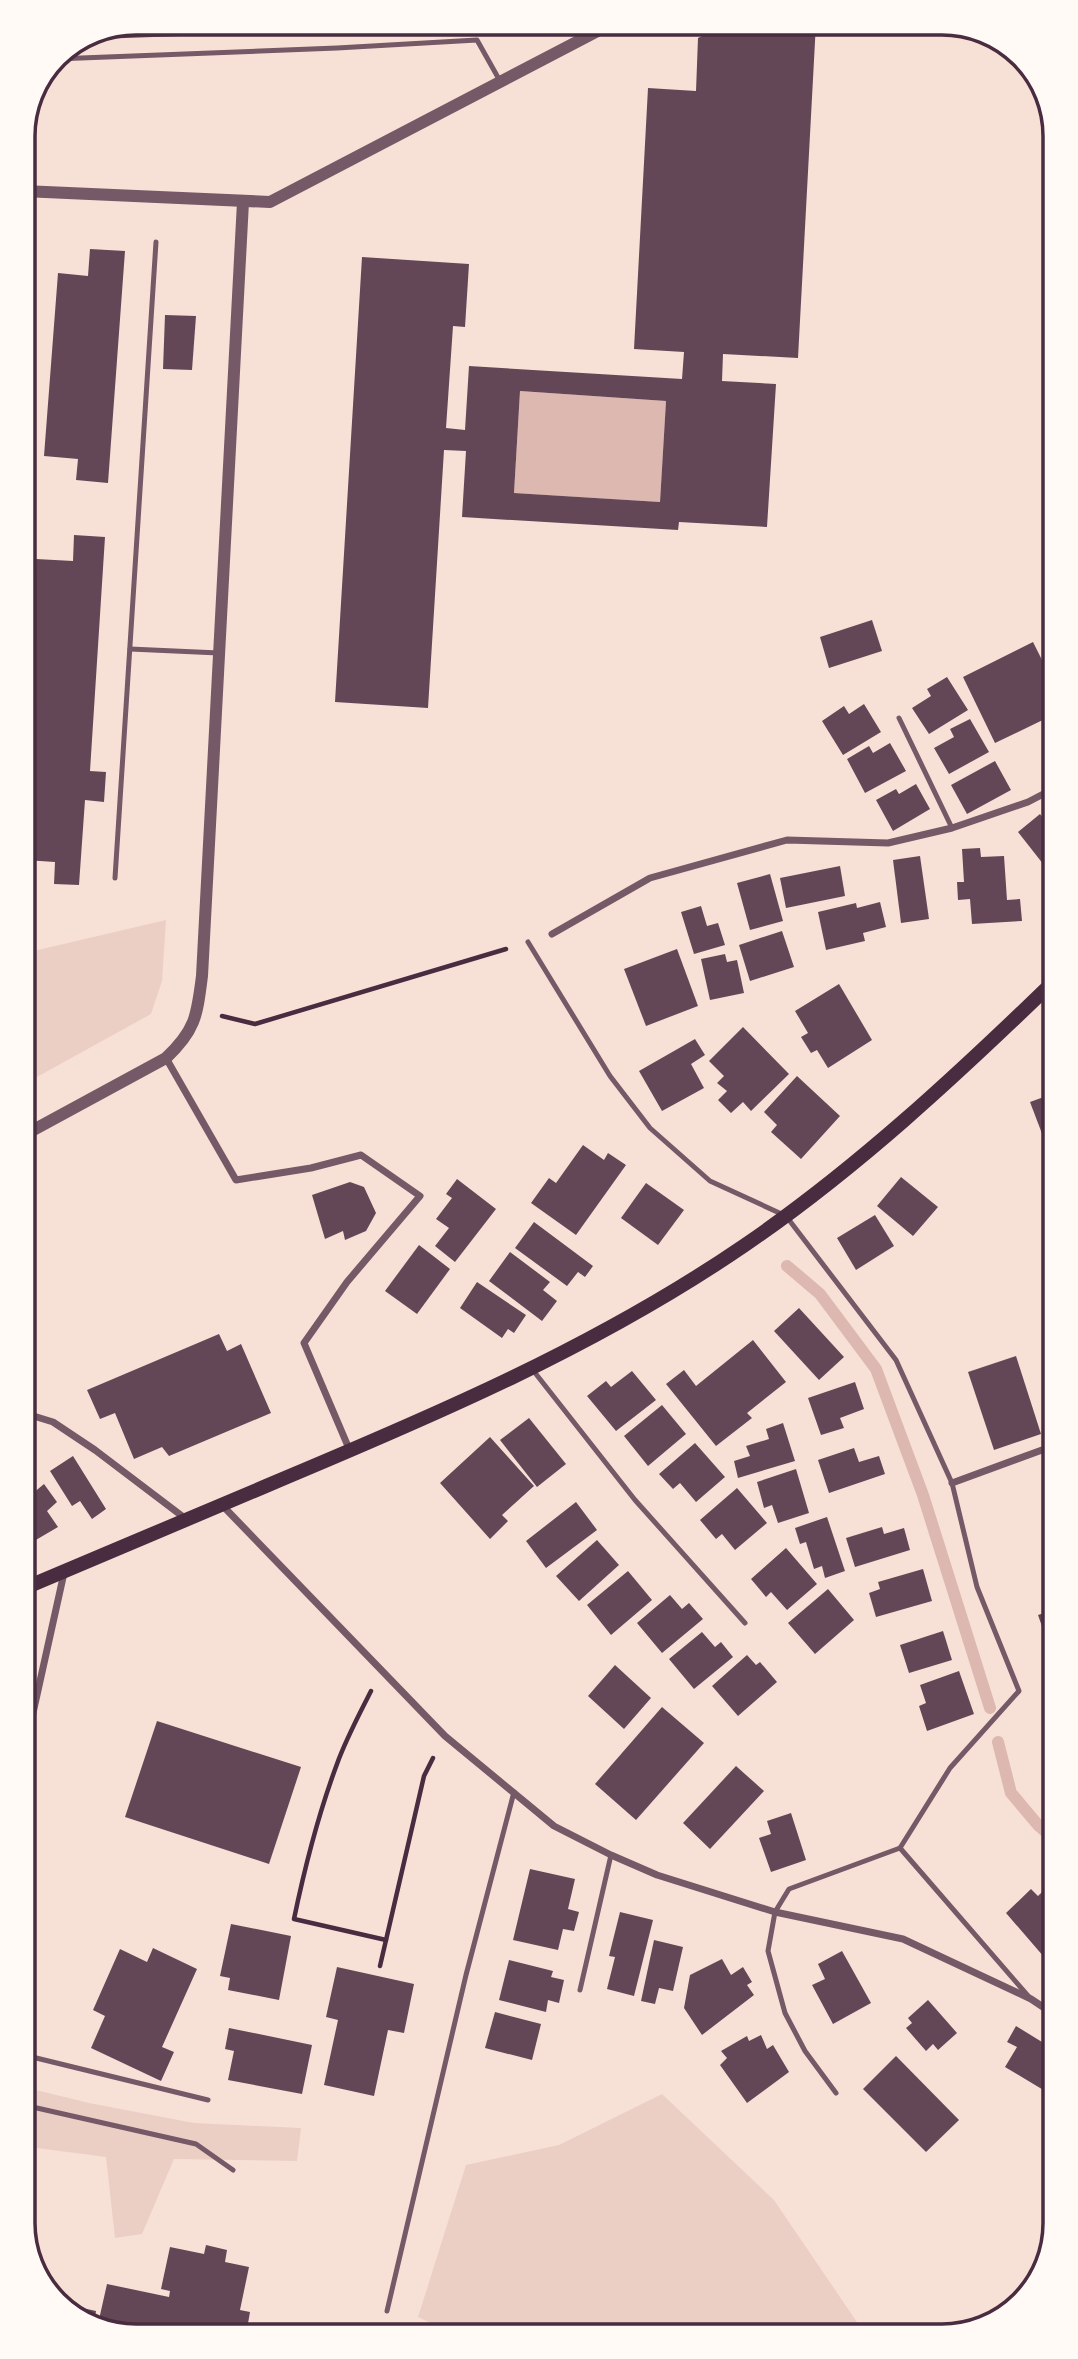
<svg xmlns="http://www.w3.org/2000/svg" width="1078" height="2359" font-family="'PT Sans',sans-serif">
  <style>
    .green { fill: #ebcfc5 }
    .water { fill: #dcb8b0 }
    .lines { fill: none; stroke-linecap: round; stroke-linejoin: round }
    .stream { stroke: #dcb8b0; stroke-width: 12 }
    .building { fill: #644757; fill-rule: evenodd }
    .path { stroke: #4a2c40; stroke-width: 4.5 }
    .service { stroke: #755966; stroke-width: 5 }
    .minor { stroke: #755966; stroke-width: 7 }
    .tertiary { stroke: #755966; stroke-width: 12 }
    .secondary { stroke: #4a2c40; stroke-width: 14 }
    .rim { fill: none; stroke: #4a2c40; stroke-width: 3.5 }
  </style>
  <rect width="100%" height="100%" fill="#f7e1d7"/>
  <!-- green -->
  <g class="green">
    <polygon points="166,920 162,981 151,1014 26,1083 25,953"/>
    <polygon points="28,2088 89,2103 194,2123 301,2128 297,2161 174,2159 142,2234 115,2238 106,2157 29,2147"/>
    <polygon points="662,2094 774,2200 863,2331 453,2334 418,2317 466,2165 559,2145"/>
  </g>
  <!-- water -->
  <polygon class="water" points="520,391 666,401 660,502 514,493"/>
  <g class="lines">
    <!-- stream -->
    <g class="stream">
      <polyline points="787,1266 820,1294 876,1369 923,1495 990,1708"/>
      <polyline points="998,1742 1011,1793 1038,1825 1054,1839"/>
    </g>
  </g>
  <!-- building -->
  <g class="building">
    <polygon points="136,23 455,23 455,26 98,39"/>
    <path d="M 729,23 L 816,23 L 798,358 L 723,354 L 722,381 L 776,384 L 767,527 L 679,522 L 678,530 L 462,517 L 466,451 L 444,450 L 428,708 L 335,702 L 362,257 L 469,264 L 465,327 L 453,326 L 446,428 L 465,430 L 469,366 L 682,379 L 684,352 L 634,349 L 648,88 L 696,91 L 698,38 ZM 520,391 L 666,401 L 660,502 L 514,493 Z"/>
    <polygon points="90,249 125,251 108,483 76,480 78,459 44,456 58,273 88,276"/>
    <polygon points="165,315 196,316 192,370 163,369"/>
    <polygon points="74,535 105,537 90,771 106,772 104,802 85,800 79,885 54,884 55,862 25,860 25,746 36,559 73,561"/>
    <polygon points="872,620 882,651 829,668 820,637"/>
    <polygon points="1033,642 1051,678 1051,716 995,743 963,677"/>
    <polygon points="947,677 968,710 929,734 912,708 931,696 927,689"/>
    <polygon points="864,704 881,732 843,755 822,721 844,706 849,714"/>
    <polygon points="970,719 989,752 949,774 934,748 954,737 950,729"/>
    <polygon points="890,743 906,771 865,793 847,759 869,746 873,753"/>
    <polygon points="995,761 1011,790 967,814 951,785"/>
    <polygon points="916,784 930,809 893,831 876,800 896,789 899,794"/>
    <polygon points="1040,814 1051,829 1051,874 1018,832"/>
    <polygon points="980,848 981,857 1004,856 1007,900 1020,899 1022,921 972,924 970,899 958,900 957,882 964,882 962,849"/>
    <polygon points="920,856 929,919 901,923 893,860"/>
    <polygon points="840,866 845,896 786,908 780,878"/>
    <polygon points="770,874 783,921 750,930 737,883"/>
    <polygon points="880,902 886,927 863,933 865,941 826,950 818,912 856,903 857,908"/>
    <polygon points="701,906 707,926 718,923 725,945 694,954 681,912"/>
    <polygon points="782,931 794,967 750,981 739,945"/>
    <polygon points="677,949 698,1006 646,1026 624,969"/>
    <polygon points="725,954 727,962 737,960 744,993 710,1000 701,959"/>
    <polygon points="839,984 872,1040 828,1068 817,1050 811,1053 801,1037 808,1033 795,1011"/>
    <polygon points="743,1027 789,1074 751,1111 743,1102 731,1113 718,1100 727,1091 717,1083 724,1076 709,1061"/>
    <polygon points="695,1039 705,1055 691,1064 704,1088 662,1111 639,1071"/>
    <polygon points="797,1076 840,1116 801,1159 771,1132 777,1125 764,1112"/>
    <polygon points="1052,1094 1052,1160 1030,1102"/>
    <polygon points="583,1145 604,1160 608,1153 626,1165 576,1235 531,1203 549,1178 556,1183"/>
    <polygon points="901,1177 938,1207 913,1236 877,1206"/>
    <polygon points="457,1179 496,1209 455,1262 435,1246 449,1228 436,1219 452,1198 446,1194"/>
    <polygon points="350,1182 364,1187 376,1213 366,1231 345,1240 343,1231 325,1239 312,1195"/>
    <polygon points="646,1183 684,1210 658,1245 621,1218"/>
    <polygon points="875,1215 894,1246 856,1270 837,1238"/>
    <polygon points="534,1222 593,1266 585,1277 578,1272 567,1286 515,1248"/>
    <polygon points="419,1245 450,1269 417,1314 385,1291"/>
    <polygon points="510,1252 550,1282 543,1290 557,1301 542,1321 489,1281"/>
    <polygon points="477,1282 526,1315 514,1333 508,1329 502,1338 460,1308"/>
    <polygon points="799,1308 844,1357 819,1380 774,1331"/>
    <polygon points="219,1334 227,1351 241,1344 271,1413 169,1456 162,1447 134,1459 115,1413 100,1419 87,1390"/>
    <polygon points="753,1340 786,1382 747,1413 752,1418 716,1446 666,1384 684,1370 696,1386"/>
    <polygon points="1016,1356 1041,1434 994,1450 968,1372"/>
    <polygon points="632,1371 656,1400 616,1431 587,1396 606,1381 611,1387"/>
    <polygon points="855,1382 864,1409 840,1418 844,1428 821,1435 808,1398"/>
    <polygon points="662,1405 686,1434 648,1466 624,1436"/>
    <polygon points="529,1418 566,1464 537,1487 500,1440"/>
    <polygon points="783,1423 795,1461 738,1478 734,1461 750,1456 746,1446 769,1439 766,1429"/>
    <polygon points="490,1437 534,1486 502,1515 508,1521 490,1539 440,1483"/>
    <polygon points="695,1443 725,1477 696,1502 680,1483 673,1489 659,1474"/>
    <polygon points="854,1448 859,1462 879,1456 885,1474 829,1493 818,1460"/>
    <polygon points="73,1456 106,1509 92,1519 80,1501 72,1506 50,1471"/>
    <polygon points="796,1469 809,1513 778,1523 772,1505 764,1508 757,1482"/>
    <polygon points="44,1484 57,1502 47,1511 58,1527 29,1544 27,1541 27,1506 32,1494"/>
    <polygon points="737,1488 767,1523 735,1550 722,1534 716,1539 700,1520"/>
    <polygon points="576,1502 597,1530 546,1568 526,1541"/>
    <polygon points="827,1517 845,1571 825,1578 822,1566 814,1569 806,1542 800,1544 795,1528"/>
    <polygon points="882,1527 884,1534 904,1528 910,1550 855,1567 846,1538"/>
    <polygon points="597,1540 619,1565 579,1601 556,1576"/>
    <polygon points="786,1548 817,1584 787,1610 771,1592 766,1597 751,1579"/>
    <polygon points="923,1569 932,1601 876,1617 869,1593 880,1589 878,1582"/>
    <polygon points="628,1571 652,1600 611,1635 587,1605"/>
    <polygon points="828,1589 854,1620 815,1654 788,1623"/>
    <polygon points="670,1595 682,1609 689,1603 703,1619 662,1653 637,1623"/>
    <polygon points="1053,1610 1054,1658 1053,1658 1038,1615"/>
    <polygon points="943,1631 952,1660 909,1673 900,1645"/>
    <polygon points="702,1632 715,1647 721,1642 733,1657 694,1689 669,1659"/>
    <polygon points="747,1655 756,1665 760,1662 777,1682 738,1716 712,1686"/>
    <polygon points="615,1665 651,1698 624,1729 588,1696"/>
    <polygon points="959,1671 974,1714 927,1731 919,1706 926,1703 920,1685"/>
    <polygon points="662,1707 704,1743 636,1820 595,1784"/>
    <polygon points="157,1721 301,1767 269,1864 125,1817"/>
    <polygon points="736,1766 764,1791 710,1849 683,1823"/>
    <polygon points="1054,1796 1054,1819 1044,1813"/>
    <polygon points="791,1813 806,1860 771,1872 759,1838 771,1834 767,1821"/>
    <polygon points="530,1869 575,1879 568,1909 579,1912 574,1931 563,1929 558,1950 513,1940"/>
    <polygon points="1052,1882 1054,1884 1054,1957 1050,1952 1044,1957 1006,1913 1031,1889 1038,1896"/>
    <polygon points="620,1912 653,1920 634,1996 607,1989 615,1957 609,1956"/>
    <polygon points="231,1924 291,1936 279,2000 228,1990 230,1978 220,1976"/>
    <polygon points="654,1940 683,1947 673,1991 659,1988 655,2004 641,2001"/>
    <polygon points="153,1948 197,1969 162,2047 174,2052 161,2081 91,2048 105,2016 93,2010 120,1949 147,1962"/>
    <polygon points="842,1951 871,2003 833,2024 812,1985 825,1979 818,1964"/>
    <polygon points="722,1959 731,1975 743,1967 752,1982 747,1985 754,1995 702,2035 684,2008 690,1975"/>
    <polygon points="509,1960 553,1971 551,1977 564,1980 559,2003 548,2000 546,2012 499,2000"/>
    <polygon points="337,1967 414,1984 404,2033 388,2030 374,2096 324,2085 338,2020 326,2017"/>
    <polygon points="928,2000 957,2033 938,2050 933,2044 926,2051 906,2028 912,2023 908,2018"/>
    <polygon points="495,2012 541,2024 532,2060 485,2048"/>
    <polygon points="1016,2026 1055,2050 1055,2097 1005,2067 1017,2047 1007,2042"/>
    <polygon points="229,2028 312,2045 302,2094 228,2080 234,2051 225,2049"/>
    <polygon points="761,2035 767,2049 773,2045 789,2072 747,2103 720,2065 727,2058 721,2051 747,2036 749,2041"/>
    <polygon points="896,2056 959,2120 926,2152 863,2089"/>
    <polygon points="206,2245 227,2250 225,2262 249,2267 240,2310 250,2312 247,2329 269,2335 128,2336 111,2330 112,2327 98,2324 107,2284 169,2297 170,2291 161,2289 170,2247 204,2254"/>
    <polygon points="64,2304 96,2311 94,2323 67,2313 63,2308"/>
  </g>
  <g class="lines">
    <!-- path -->
    <g class="path">
      <polyline points="222,1016 255,1024 506,949"/>
      <path d="M 371,1691 C 359,1715 346,1739 337,1764 C 318,1815 305,1866 294,1919 L 386,1940"/>
      <polyline points="380,1966 424,1776 433,1758"/>
    </g>
    <!-- service -->
    <g class="service">
      <polyline points="55,59 337,48 477,40 500,81"/>
      <polyline points="130,649 219,653"/>
      <polyline points="899,718 952,828"/>
      <polyline points="115,878 156,242"/>
      <polyline points="528,942 610,1076 650,1128 710,1181 786,1216 896,1360 952,1483 977,1587 1019,1691 950,1768 900,1848 789,1889 775,1912 768,1951 785,2013 805,2051 836,2093"/>
      <polyline points="532,1369 635,1500 745,1623"/>
      <polyline points="900,1848 1029,1997"/>
      <polyline points="580,1990 611,1855"/>
      <polyline points="28,2056 208,2100"/>
      <polyline points="28,2106 196,2144 233,2170"/>
      <polyline points="387,2311 466,1975 514,1792"/>
    </g>
    <!-- minor -->
    <g class="minor">
      <polyline points="552,934 650,878 787,840 888,843 952,828 1028,802 1051,790"/>
      <polyline points="166,1058 236,1180 311,1168 361,1155 420,1196 347,1282 304,1343 350,1451"/>
      <polyline points="27,1414 53,1422 95,1450 186,1519"/>
      <polyline points="952,1483 1053,1446"/>
      <polyline points="221,1504 445,1736 554,1826 611,1855 657,1875 775,1912 903,1939 1031,1999 1055,2015"/>
      <polyline points="27,1740 64,1573"/>
    </g>
    <!-- tertiary -->
    <g class="tertiary">
      <polyline points="23,191 270,202 613,23"/>
      <path d="M 26,1134 L 166,1058 C 196,1030 197,1015 202,976 L 243,202"/>
    </g>
    <!-- secondary -->
    <path class="secondary" d="M 27,1587 C 107,1554 186,1519 266,1486 C 431,1417 596,1347 745,1245 C 856,1169 956,1076 1052,983"/>
  </g>
  <!-- crop -->
  <path d="M0 0H1078V2359H0ZM136 35H942A101 101 0 0 1 1043 136V2223A101 101 0 0 1 942 2324H136A101 101 0 0 1 35 2223V136A101 101 0 0 1 136 35Z" fill="#fffaf5" fill-rule="evenodd"/>
  <path class="rim" d="M136 35H942A101 101 0 0 1 1043 136V2223A101 101 0 0 1 942 2324H136A101 101 0 0 1 35 2223V136A101 101 0 0 1 136 35Z"/>
</svg>
